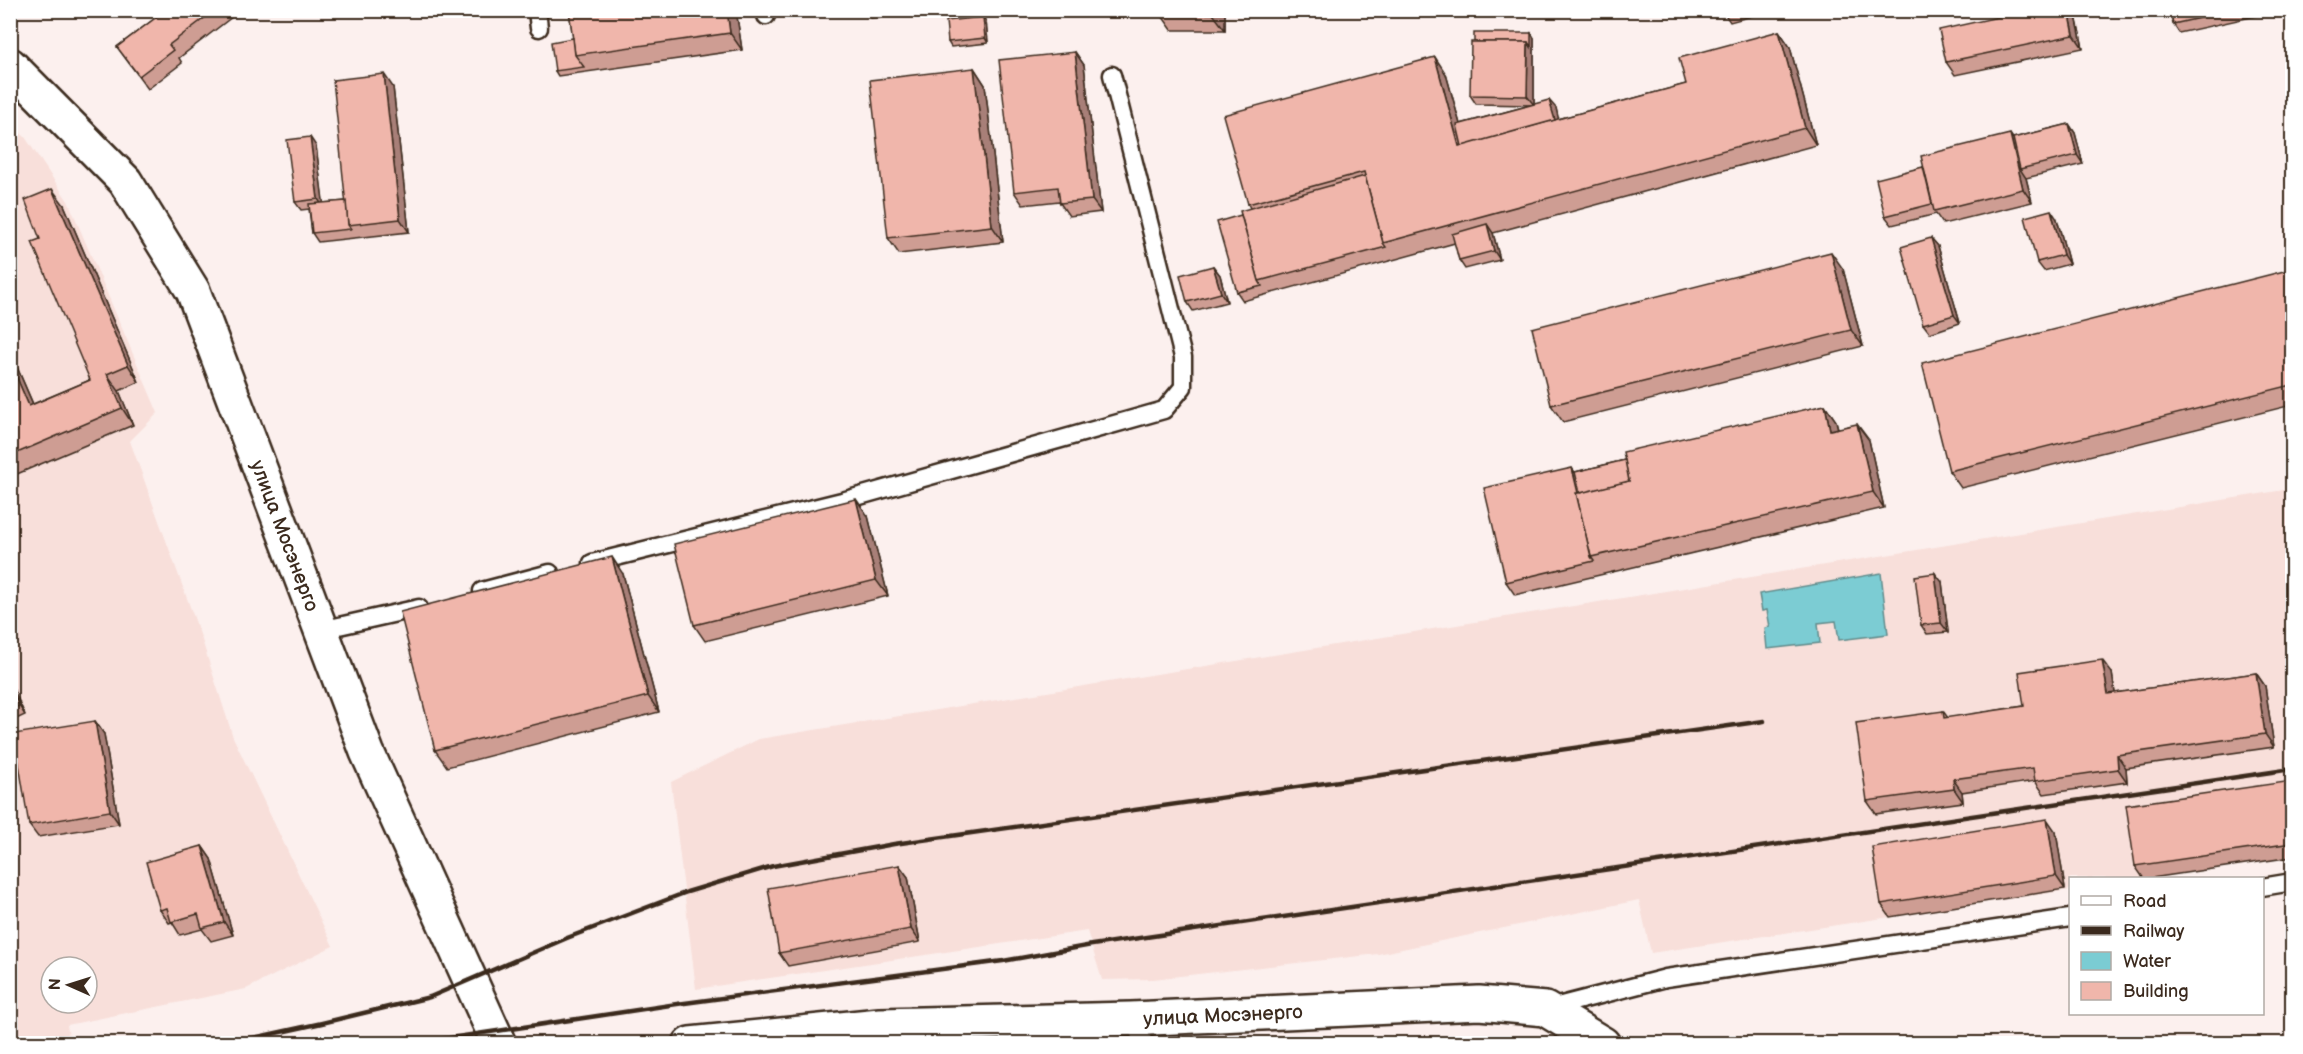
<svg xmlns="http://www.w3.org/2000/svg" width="2303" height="1054" font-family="'Balsamiq Sans',sans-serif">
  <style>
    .built { fill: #f8dfda; fill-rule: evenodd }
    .water { fill: #7bccd3; stroke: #618b8b; stroke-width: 1.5 }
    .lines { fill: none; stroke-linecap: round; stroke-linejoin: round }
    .lane-casing { stroke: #3b2a1e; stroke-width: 21 }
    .street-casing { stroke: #3b2a1e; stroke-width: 38 }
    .lane { stroke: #fff; stroke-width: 16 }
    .street { stroke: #fff; stroke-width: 33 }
    .rail { stroke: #3b2a1e; stroke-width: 4.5 }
    .wall { fill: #ce9d93; stroke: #3b2a1e; stroke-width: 1.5 }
    .shaded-wall { fill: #a87f78; stroke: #3b2a1e; stroke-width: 1.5 }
    .building { fill: #f0b6ab; stroke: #3b2a1e; stroke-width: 1.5 }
    .labels { text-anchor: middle; stroke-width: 5; stroke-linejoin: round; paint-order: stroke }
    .street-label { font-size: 20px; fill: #3b2a1e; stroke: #fff }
  </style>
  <rect width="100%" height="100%" fill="#fcf0ee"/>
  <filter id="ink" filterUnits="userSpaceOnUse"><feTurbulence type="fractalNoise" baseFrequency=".0167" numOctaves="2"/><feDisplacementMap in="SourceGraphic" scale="12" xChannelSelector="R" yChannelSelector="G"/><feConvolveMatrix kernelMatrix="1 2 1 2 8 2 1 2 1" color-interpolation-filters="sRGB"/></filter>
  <g filter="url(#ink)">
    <!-- built -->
    <g class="built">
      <path d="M 10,123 L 25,137 L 68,201 L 158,413 L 130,441 L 201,637 L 233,737 L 333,946 L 246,989 L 67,1025 L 70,1043 L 11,1043 ZM 51,967 L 87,967 L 87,1003 L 51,1003 Z"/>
      <polygon points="2284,490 2292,538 2292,857 2145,878 2070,878 2070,890 1651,953 1639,900 1378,954 1153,979 1102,980 1087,931 696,989 671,782 759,739"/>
    </g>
    <!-- water -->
    <polygon class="water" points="1881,573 1888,634 1839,640 1836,621 1818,623 1820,643 1767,649 1765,628 1770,627 1767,610 1762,611 1759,594"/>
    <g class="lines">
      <!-- lane casing -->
      <g class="lane-casing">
        <g id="lane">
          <polyline points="537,10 539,28"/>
          <polyline points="765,10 766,16"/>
          <polyline points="592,563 842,501 1164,410 1183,387 1183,357 1112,75"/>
          <polyline points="482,591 550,573"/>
          <polyline points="321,630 419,608"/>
          <polyline points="2262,887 2292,882"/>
          <polyline points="1546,1009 1666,978 2070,918"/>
          <polyline points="1131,1019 1145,1044"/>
        </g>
      </g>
      <!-- street casing -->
      <g class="street-casing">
        <g id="street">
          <path id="s1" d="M 10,65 L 125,181 L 193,291 L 367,752 L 499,1044"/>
          <path id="s2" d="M 690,1044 L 880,1025 L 1131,1019 L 1479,1003 L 1545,1009 L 1603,1044"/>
        </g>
      </g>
      <!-- lane -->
      <use href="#lane" class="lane"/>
      <!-- street -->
      <use href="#street" class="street"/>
      <!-- rail -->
      <g class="rail">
        <polyline points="226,1044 322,1023 430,997 567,938 687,892 773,866 894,844 1764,721"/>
        <polyline points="410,1044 677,1004 1003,961 1092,945 2292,769"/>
      </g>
    </g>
    <!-- wall -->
    <g class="wall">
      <polygon points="166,10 241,10 179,58 182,63 148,89 117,47"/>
      <polygon points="569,10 736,10 742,50 558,76 555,71 573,38"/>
      <polygon points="866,10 945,10 871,18"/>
      <polygon points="1160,10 1225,10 1225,30 1172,30 1160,13"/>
      <polygon points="1722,10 1774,10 1730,22"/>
      <polygon points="2170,10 2255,10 2256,16 2179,33 2173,24"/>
      <polygon points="2076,16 2083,48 1955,75 1946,62"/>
      <polygon points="986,21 988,43 951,47 948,42"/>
      <polygon points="1779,31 1790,47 1816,145 1493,233 1500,260 1465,269 1459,260 1455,243 1243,301 1237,292 1241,215 1250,208 1248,204 1446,74 1460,124 1531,105 1476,104 1470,95 1531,33 1534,38 1534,104 1556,108 1558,119 1686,84"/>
      <polygon points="1075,52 1084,65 1101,212 1069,216 1060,203 1059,201 1023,205 1014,192"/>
      <polygon points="974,68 985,85 1003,242 899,254 888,238"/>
      <polygon points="393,87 409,232 318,242 312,233 309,209 301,210 295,202 316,146 323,203 346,201"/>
      <polygon points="2069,124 2075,133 2083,164 2026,178 2032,202 1943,224 1936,214 1892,225 1885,216 1923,167 2013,138"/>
      <polygon points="64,205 139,382 119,391 133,425 17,474 10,464 10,351 33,404 90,380 40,239"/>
      <polygon points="2057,219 2069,264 2044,271 2037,262"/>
      <polygon points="1931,238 1938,246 1960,323 1930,333 1923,324"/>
      <polygon points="1213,266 1220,275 1227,302 1193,311 1187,302"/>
      <polygon points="1843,269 1863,346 1563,422 1551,405"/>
      <polygon points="2292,269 2292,405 1961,488 1949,471"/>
      <polygon points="1825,405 1836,421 1838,428 1869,440 1884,508 1515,595 1506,582 1575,472 1625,460"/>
      <polygon points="868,516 888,596 705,641 694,625"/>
      <polygon points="623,574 659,712 447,767 435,750"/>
      <polygon points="1942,582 1948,632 1927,634 1921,625"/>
      <polygon points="2112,673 2115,693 2256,673 2265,686 2274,747 2126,768 2127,782 2044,794 2035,781 1962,792 1963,802 1876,814 1867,801 1943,711 1948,718 2024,706"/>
      <polygon points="10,682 25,715 10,722"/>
      <polygon points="95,721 104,734 119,824 38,837 29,825"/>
      <polygon points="2292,781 2292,857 2145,879 2144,879 2135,866"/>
      <polygon points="2056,832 2065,889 1890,917 1881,904"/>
      <polygon points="202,846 211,859 233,935 211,941 202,929 180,935 172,922 169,923 160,910"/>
      <polygon points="899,865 908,877 920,942 788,966 779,953"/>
    </g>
    <!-- shaded-wall -->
    <g class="shaded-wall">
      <polygon points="727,10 736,10 742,50 730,33"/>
      <polygon points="1213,10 1225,10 1225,30 1213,14"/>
      <polygon points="2069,10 2073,10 2076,16 2083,48 2074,35"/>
      <polygon points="983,17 986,21 988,43 985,38"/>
      <polygon points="1779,31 1790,47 1816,145 1805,128"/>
      <polygon points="1531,33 1534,38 1534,105 1527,96 1528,42"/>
      <polygon points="1075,52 1084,65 1101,212 1092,200"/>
      <polygon points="1435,57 1446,74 1468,153 1459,146"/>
      <polygon points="974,68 985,85 1003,242 992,226"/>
      <polygon points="384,74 393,87 409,232 400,219"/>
      <polygon points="1549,100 1556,108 1563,138 1557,129"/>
      <polygon points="2069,124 2075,133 2083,164 2077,155"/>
      <polygon points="2010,134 2019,147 2020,169 2026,178 2032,202 2023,189"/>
      <polygon points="310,137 316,146 324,208 318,199"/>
      <polygon points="52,189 64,205 139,382 128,365"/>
      <polygon points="2051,210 2057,219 2069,264 2063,255"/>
      <polygon points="1487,224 1493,233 1500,260 1494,251"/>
      <polygon points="1931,238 1938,246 1960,323 1954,315"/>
      <polygon points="1831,252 1843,269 1863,346 1851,330"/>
      <polygon points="1213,266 1220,275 1227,302 1221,293"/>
      <polygon points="10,351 41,423 29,406 10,362"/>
      <polygon points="107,374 119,391 133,425 122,408"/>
      <polygon points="1825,405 1836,421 1842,446 1830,430"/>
      <polygon points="1857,424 1869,440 1884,508 1873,492"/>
      <polygon points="1572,468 1581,481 1593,557"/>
      <polygon points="856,499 868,516 888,596 876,580"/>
      <polygon points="612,557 623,574 659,712 648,696"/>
      <polygon points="1935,573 1942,582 1948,632 1941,623"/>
      <polygon points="2102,660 2112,673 2117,707 2108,694"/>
      <polygon points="2256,673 2265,686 2274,747 2265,734"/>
      <polygon points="10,682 25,715 19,706 10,687"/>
      <polygon points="95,721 104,734 119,824 110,811"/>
      <polygon points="2117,755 2126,768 2127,782 2118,769"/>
      <polygon points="1953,779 1962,792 1963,802 1954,789"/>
      <polygon points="2047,819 2056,832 2065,889 2056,876"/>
      <polygon points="202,846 211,859 233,935 224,922"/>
      <polygon points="899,865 908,877 920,942 911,929"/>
    </g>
    <!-- building -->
    <g class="building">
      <polygon points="166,10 215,10 169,45 173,50 139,76 117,47"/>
      <polygon points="569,10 727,10 730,33 575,55"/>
      <polygon points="1160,10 1213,10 1213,14 1160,13"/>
      <polygon points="2030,10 2069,10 2074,35 1946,62 1939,30"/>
      <polygon points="2170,10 2235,10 2173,24"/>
      <polygon points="983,17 985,38 948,42 946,21"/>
      <polygon points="1779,31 1805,128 1383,243 1364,172 1248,204 1223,115 1435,57 1459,146 1686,84 1679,58"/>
      <polygon points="1474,33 1531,33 1531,47 1528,42 1474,42"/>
      <polygon points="573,38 575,55 584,67 555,71 551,42"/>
      <polygon points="1471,42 1528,42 1527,96 1470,95"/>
      <polygon points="1075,52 1092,200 1060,203 1058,187 1014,192 999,60"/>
      <polygon points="974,68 992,226 888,238 870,80"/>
      <polygon points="384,74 400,219 348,225 333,80"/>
      <polygon points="1549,100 1555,120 1462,146 1457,125"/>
      <polygon points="2069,124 2077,155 2020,169 2013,138"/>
      <polygon points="2010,134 2023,189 1934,211 1921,156"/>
      <polygon points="310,137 318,199 295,202 287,140"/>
      <polygon points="1923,167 1932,204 1885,216 1876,179"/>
      <polygon points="1365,176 1383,243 1386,247 1259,281 1240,211"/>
      <polygon points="52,189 128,365 107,374 122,408 10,456 10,362 29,406 90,380 32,242 40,239 25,200"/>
      <polygon points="346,201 348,225 351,229 312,233 309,204"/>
      <polygon points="2051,210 2063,255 2037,262 2025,217"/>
      <polygon points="1241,215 1259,281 1262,286 1237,292 1217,222"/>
      <polygon points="1487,224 1494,251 1459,260 1452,234"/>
      <polygon points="1931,238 1954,315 1923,324 1901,247"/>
      <polygon points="1831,252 1851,330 1551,405 1532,328"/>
      <polygon points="1213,266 1221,293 1187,302 1180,275"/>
      <polygon points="2292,269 2292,385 1949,471 1922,363"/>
      <polygon points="1825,405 1830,430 1857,424 1873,492 1591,557 1576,493 1629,481 1623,452"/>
      <polygon points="1625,460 1629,481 1580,493 1575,472"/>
      <polygon points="1572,468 1578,493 1576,493 1591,557 1594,561 1506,582 1484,488"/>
      <polygon points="856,499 876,580 694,625 674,544"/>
      <polygon points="612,557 648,696 435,750 400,612"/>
      <polygon points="1935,573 1941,623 1921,625 1915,576"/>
      <polygon points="2102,660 2108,694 2256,673 2265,734 2117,755 2118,769 2035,781 2033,768 1953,779 1954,789 1867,801 1856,723 1943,711 1944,718 2024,706 2019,672"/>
      <polygon points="10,687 19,706 10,710"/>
      <polygon points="95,721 110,811 29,825 14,734"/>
      <polygon points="2292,781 2292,843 2135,866 2126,805"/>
      <polygon points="2047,819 2056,876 1881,904 1872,847"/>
      <polygon points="202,846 224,922 202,928 198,914 171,922 167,908 160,910 146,862"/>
      <polygon points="899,865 911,929 779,953 768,888"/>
    </g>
  </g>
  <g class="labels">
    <!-- street labels -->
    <g class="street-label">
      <text dy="7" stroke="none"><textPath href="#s1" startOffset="554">улица Мосэнерго</textPath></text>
      <text dy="7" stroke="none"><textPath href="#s2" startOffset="534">улица Мосэнерго</textPath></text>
    </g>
  </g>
  <!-- margin -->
  <rect width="2303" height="1054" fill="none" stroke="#fff" stroke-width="36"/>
  <rect x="18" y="18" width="2267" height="1018" fill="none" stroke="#3b2a1e" stroke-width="2" filter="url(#ink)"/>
  <!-- legend -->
  <rect x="2069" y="877" width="195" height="138" fill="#ffffff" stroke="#b1aaa5" stroke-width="1.5"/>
  <rect x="2081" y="896" width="30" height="9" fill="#ffffff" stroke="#b1aaa5" stroke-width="1.5"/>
  <text x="2123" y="907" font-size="18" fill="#3b2a1e">Road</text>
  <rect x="2081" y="926" width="30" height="9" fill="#3b2a1e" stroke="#b1aaa5" stroke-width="1.5"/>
  <text x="2123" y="937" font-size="18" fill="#3b2a1e">Railway</text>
  <rect x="2081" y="952" width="30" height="18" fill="#7bccd3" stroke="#b1aaa5" stroke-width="1.5"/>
  <text x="2123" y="967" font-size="18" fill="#3b2a1e">Water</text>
  <rect x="2081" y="982" width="30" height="18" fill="#f0b6ab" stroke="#b1aaa5" stroke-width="1.5"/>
  <text x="2123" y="997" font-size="18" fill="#3b2a1e">Building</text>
  <!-- north arrow -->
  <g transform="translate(69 985) rotate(273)"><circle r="28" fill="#ffffff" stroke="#b1aaa5" stroke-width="1.5"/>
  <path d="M0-4.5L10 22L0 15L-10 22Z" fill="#3b2a1e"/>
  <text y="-9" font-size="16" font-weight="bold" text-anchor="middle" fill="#3b2a1e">N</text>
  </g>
</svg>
